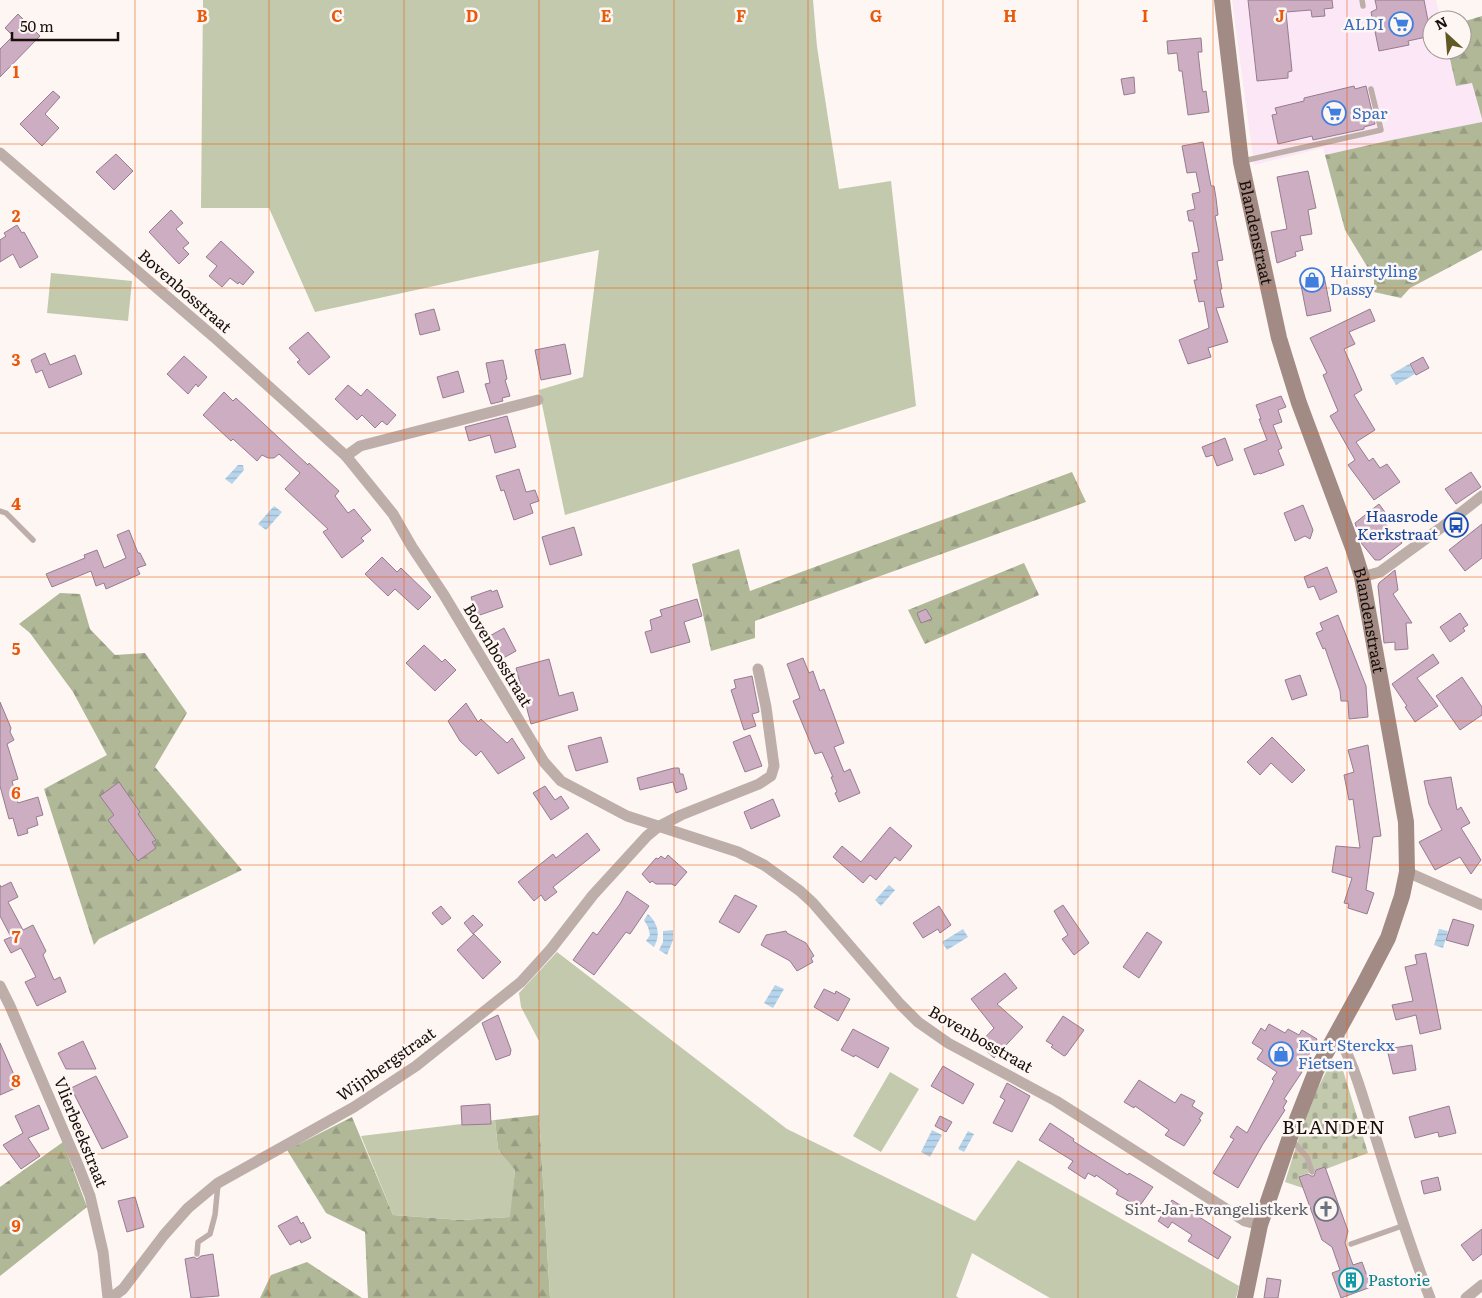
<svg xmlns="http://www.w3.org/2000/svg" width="1482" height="1298" font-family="Literata,serif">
  <defs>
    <pattern id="forest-firs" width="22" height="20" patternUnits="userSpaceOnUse" patternTransform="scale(1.25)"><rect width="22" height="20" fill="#b0b898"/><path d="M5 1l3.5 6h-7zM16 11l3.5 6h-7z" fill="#979d82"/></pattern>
    <pattern id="cemetery-stones" width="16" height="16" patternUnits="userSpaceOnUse" patternTransform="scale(1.25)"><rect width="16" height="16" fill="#c2c9ac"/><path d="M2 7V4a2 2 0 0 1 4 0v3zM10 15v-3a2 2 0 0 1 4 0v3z" fill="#a6ab93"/></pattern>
    <pattern id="water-rules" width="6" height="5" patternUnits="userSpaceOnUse" patternTransform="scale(1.25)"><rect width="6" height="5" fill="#b6d5ec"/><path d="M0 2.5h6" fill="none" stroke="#9cb6c9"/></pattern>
  </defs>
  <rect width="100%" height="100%" fill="#fdf6f3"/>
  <polygon fill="#fbe7f6" points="1232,0 1436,0 1441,20 1432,20 1432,50 1448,50 1456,86 1472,83 1482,122 1387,141 1325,155 1323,148 1254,165"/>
  <g fill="#c2c9ac">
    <polygon points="203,0 813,0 817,47 839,189 891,181 916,406 728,465 565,515 539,390 583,377 599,250 315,312 269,208 201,208"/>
    <polygon points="51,273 132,281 128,321 47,313"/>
    <polygon points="557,952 787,1129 975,1221 1018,1160 1239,1286 1236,1298 1050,1298 972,1253 956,1296 959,1298 550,1298 539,1115 539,1041 521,1007 519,993"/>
    <polygon points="890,1072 919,1089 881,1152 853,1136"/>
    <polygon points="495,1120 498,1149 515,1169 511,1217 461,1220 393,1215 361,1136"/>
  </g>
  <g fill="url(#forest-firs)">
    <polygon points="1482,16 1482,119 1472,83 1456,86 1448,50 1462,50 1462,22"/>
    <polygon points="1482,122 1482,250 1410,288 1401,298 1374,292 1374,278 1345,230 1325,155 1387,141"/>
    <polygon points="1072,472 1086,502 755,621 755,638 711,651 692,564 739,549 750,591"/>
    <polygon points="1024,563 1039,595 925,644 908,610"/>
    <polygon points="60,593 80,594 90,629 115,655 145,653 187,713 155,767 242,870 99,939 94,945 44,789 107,755 73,692 30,633 19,624"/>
    <polygon points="539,1115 550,1298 368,1298 365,1232 326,1213 287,1150 352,1117 393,1215 461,1220 510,1217 515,1170 498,1149 495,1120"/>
    <polygon points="63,1142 87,1207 0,1276 0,1187"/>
    <polygon points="307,1262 362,1298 260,1298 271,1275"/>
  </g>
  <polygon fill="url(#cemetery-stones)" points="1336,1062 1342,1067 1368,1153 1326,1169 1325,1167 1300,1176 1303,1188 1285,1182 1308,1108 1330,1064"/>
  <g fill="url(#water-rules)">
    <polygon points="1409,364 1415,374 1396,385 1390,375"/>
    <polygon points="238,465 243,465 244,470 232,484 225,479"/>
    <polygon points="274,506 282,512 266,530 258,524"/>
    <polygon points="889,885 895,890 881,906 875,900"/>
    <path d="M648,914C658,923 661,935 654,947L646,941L650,935L648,927L644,920Z"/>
    <polygon points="963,929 968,937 947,950 942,942"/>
    <polygon points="1439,929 1448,931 1443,948 1434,945"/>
    <polygon points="673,930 673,940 667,955 659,950 663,942 663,931"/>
    <polygon points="775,985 784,989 773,1008 764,1003"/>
    <polygon points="932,1130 942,1135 930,1157 921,1152"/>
    <polygon points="968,1131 974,1134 964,1152 958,1149"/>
  </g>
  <g fill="#ccadc2" stroke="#977c8f">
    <polygon points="1248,0 1332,0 1333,8 1324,9 1325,16 1312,17 1311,10 1286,12 1292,71 1288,72 1288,78 1257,81"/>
    <polygon points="1375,0 1424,0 1431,36 1408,41 1409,45 1379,51 1371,12 1377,9"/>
    <polygon points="18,14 40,36 0,77 0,49 13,36 5,28"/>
    <polygon points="1201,38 1202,52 1198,52 1202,88 1203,92 1206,91 1209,112 1188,115 1182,71 1179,71 1177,53 1168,54 1167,41"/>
    <polygon points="1134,77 1135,93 1124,95 1121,79"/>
    <polygon points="1354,86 1355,89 1366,86 1375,124 1364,127 1364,129 1313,140 1312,136 1278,144 1272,115 1277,114 1275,108 1304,101 1304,98"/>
    <polygon points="53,91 60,97 45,114 59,128 42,146 20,124"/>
    <polygon points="1203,142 1211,186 1214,186 1216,198 1218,215 1215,216 1223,260 1217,261 1222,289 1220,289 1224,307 1216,308 1228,342 1208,348 1211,357 1188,364 1179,340 1209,328 1204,301 1199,302 1194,280 1197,280 1192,253 1199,252 1193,221 1189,221 1187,211 1195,209 1192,194 1200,192 1196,172 1187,173 1182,146"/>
    <polygon points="116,154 133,171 114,190 96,172"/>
    <polygon points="1308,171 1316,208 1308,210 1312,234 1300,236 1303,250 1295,252 1296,256 1277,263 1271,232 1287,229 1277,177"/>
    <polygon points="171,210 183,223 176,229 189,243 183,248 189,254 179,264 149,232"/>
    <polygon points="17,225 22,233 24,232 38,257 20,268 13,254 0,262 0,240 6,236 4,233"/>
    <polygon points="221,241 254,272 243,285 239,282 238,284 230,278 222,287 209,276 217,266 206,257"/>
    <polygon points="1324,276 1331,311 1307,316 1300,280"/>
    <polygon points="434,309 440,330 420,335 415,314"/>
    <polygon points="1370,309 1375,321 1349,332 1355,344 1344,349 1362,390 1354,395 1375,430 1356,442 1369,461 1373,458 1380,468 1387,464 1400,482 1374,500 1348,465 1355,460 1330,416 1338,411 1323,375 1327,373 1310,338"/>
    <polygon points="308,332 330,357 309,375 297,362 300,360 289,348"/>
    <polygon points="565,344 571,374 541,380 535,350"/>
    <polygon points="45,353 50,365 75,355 82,374 49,388 42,370 36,373 31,360"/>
    <polygon points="184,356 207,377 198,387 196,384 188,394 167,374"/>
    <polygon points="1423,357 1429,368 1416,375 1410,364"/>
    <polygon points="503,360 507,379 505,380 510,396 502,398 503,401 491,404 485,384 490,383 486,363"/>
    <polygon points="458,371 464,392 443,398 437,377"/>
    <polygon points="348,385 361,396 367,389 396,415 387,425 382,421 375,428 362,415 357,420 335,399"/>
    <polygon points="224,392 233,401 236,398 308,465 309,463 339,491 335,496 348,513 354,509 371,530 361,538 364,541 342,558 323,532 328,529 285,489 300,473 279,454 274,458 268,458 262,455 257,461 233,439 231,441 203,415"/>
    <polygon points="1281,396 1286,407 1278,410 1282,422 1273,425 1282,448 1278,450 1284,465 1260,474 1259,473 1254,475 1244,449 1267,440 1259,419 1261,419 1256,405"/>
    <polygon points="507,416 516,447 495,453 490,435 469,441 465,427"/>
    <polygon points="1225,438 1233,460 1217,466 1213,455 1206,457 1202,447"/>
    <polygon points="519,469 526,492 535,490 539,501 530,504 533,513 514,520 504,490 501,491 496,476"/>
    <polygon points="1471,472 1481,487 1456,504 1445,489"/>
    <polygon points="1379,504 1387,515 1381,519 1402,543 1380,560 1375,560 1362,544 1355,523"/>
    <polygon points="1303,505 1313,530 1310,539 1305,536 1295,541 1284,513"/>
    <polygon points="1482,524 1482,558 1465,571 1449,550"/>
    <polygon points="574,527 582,555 550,565 542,537"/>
    <polygon points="129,530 138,553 140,553 146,565 137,568 140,574 106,589 104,583 96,586 91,571 52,587 46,574 85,558 84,555 97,550 104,568 126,558 117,535"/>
    <polygon points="382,557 397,572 401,568 431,597 418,610 395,589 388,596 365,574"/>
    <polygon points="1327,567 1337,592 1320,600 1314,586 1308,588 1304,577"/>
    <polygon points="1395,570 1398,590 1393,594 1412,623 1406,623 1408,649 1395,650 1395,642 1384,643 1378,586 1379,583"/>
    <polygon points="491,590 492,592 497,590 503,607 477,616 471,597"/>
    <polygon points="697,599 702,616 684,622 690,642 651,653 645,632 652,630 650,620 662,616 660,610"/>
    <polygon points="926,609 932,619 921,623 917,613"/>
    <polygon points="1460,613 1468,625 1463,628 1465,631 1450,642 1440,627"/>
    <polygon points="1338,615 1366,686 1368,717 1349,719 1348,701 1341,701 1340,691 1325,648 1323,649 1316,633 1323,630 1320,623"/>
    <polygon points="504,628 516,651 498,661 486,638"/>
    <polygon points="424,645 442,662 445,659 456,670 435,691 406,663"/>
    <polygon points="1433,654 1439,663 1417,678 1438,706 1415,722 1405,707 1407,706 1392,684"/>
    <polygon points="803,658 809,673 813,671 820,691 824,689 844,743 834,747 844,772 850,769 860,793 839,802 835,793 837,792 831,777 833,777 822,752 815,754 793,701 800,698 787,664"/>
    <polygon points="549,659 559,696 573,692 578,710 531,724 516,668"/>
    <polygon points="1300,675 1307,695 1292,700 1285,680"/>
    <polygon points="752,676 759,712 752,714 756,726 744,730 731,690 736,688 734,680"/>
    <polygon points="1462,677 1482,707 1482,715 1460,730 1436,696"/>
    <polygon points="0,702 11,728 10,732 14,740 7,744 18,779 12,781 18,803 38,797 43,815 36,817 38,825 27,829 28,833 18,836 13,818 9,819 0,786"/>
    <polygon points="466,703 478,722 481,719 507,743 512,738 525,758 498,774 481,751 476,756 460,741 448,721"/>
    <polygon points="750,735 762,766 745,772 733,742"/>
    <polygon points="601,737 608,762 576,771 568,746"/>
    <polygon points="1272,737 1305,770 1292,783 1271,763 1260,775 1247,762"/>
    <polygon points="1368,745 1381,836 1373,837 1366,890 1374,893 1367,914 1348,908 1349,904 1344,903 1352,878 1332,872 1336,846 1360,848 1353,799 1349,800 1344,775 1354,772 1348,750"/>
    <polygon points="674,768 679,768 680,774 683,774 687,789 676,793 673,782 640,790 637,778"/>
    <polygon points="1451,777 1457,810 1461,807 1470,823 1461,828 1481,860 1471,874 1460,857 1435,870 1419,842 1442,830 1429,804 1424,781"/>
    <polygon points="119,782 140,812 138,814 156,840 152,842 156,848 138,861 108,820 114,815 100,796"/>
    <polygon points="545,786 555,800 561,796 569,808 551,820 533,793"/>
    <polygon points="773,799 780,816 751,829 744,812"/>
    <polygon points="890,827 912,846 900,861 895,857 876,880 870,875 863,883 833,857 842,846 861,862"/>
    <polygon points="587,833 600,850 553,887 557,892 545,901 541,895 534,901 518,882 553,854 556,858"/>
    <polygon points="668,855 687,872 675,886 672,884 656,884 652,881 650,883 642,874 656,858 658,859 661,856 665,859"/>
    <polygon points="11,882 18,897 8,902 23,930 33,925 46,951 43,955 54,980 60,977 66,992 37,1006 25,982 36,977 21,948 11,953 4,940 11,937 0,916 0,885 1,887"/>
    <polygon points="627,891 649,906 630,934 626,932 594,975 573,960 593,932 597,935 620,904"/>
    <polygon points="735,895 757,906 739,933 719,922"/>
    <polygon points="1063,905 1089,943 1074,955 1062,939 1068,935 1054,911"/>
    <polygon points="441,906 451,918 442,925 432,913"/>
    <polygon points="939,906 951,925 940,933 938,929 923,938 913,923"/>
    <polygon points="473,915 483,925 473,934 464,923"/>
    <polygon points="1453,919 1474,925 1468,946 1446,940"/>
    <polygon points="786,931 787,933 806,943 814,956 811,958 813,962 797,971 790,961 761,945 766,935"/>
    <polygon points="1147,932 1162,942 1139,978 1123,967"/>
    <polygon points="474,934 501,962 483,979 457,950"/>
    <polygon points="1426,953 1441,1029 1420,1034 1416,1015 1396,1020 1392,1005 1413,1001 1405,967 1417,964 1415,955"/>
    <polygon points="1005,973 1017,988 997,1004 1023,1027 994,1058 979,1044 994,1028 971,999"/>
    <polygon points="824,989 835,994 836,991 850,999 838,1021 814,1007"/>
    <polygon points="498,1015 511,1050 510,1055 496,1060 482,1023"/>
    <polygon points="1063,1016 1084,1030 1066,1055 1064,1056 1051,1047 1053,1045 1046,1041"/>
    <polygon points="1269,1024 1285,1033 1288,1029 1299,1035 1302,1030 1317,1039 1301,1070 1302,1072 1284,1099 1287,1101 1283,1108 1285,1110 1263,1144 1238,1188 1213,1173 1234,1139 1230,1137 1237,1126 1247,1133 1274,1081 1272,1079 1277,1072 1257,1059 1263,1050 1252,1043 1261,1028 1265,1031"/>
    <polygon points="853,1029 889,1048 878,1068 855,1055 854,1057 841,1050"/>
    <polygon points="83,1041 96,1069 66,1069 58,1053"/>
    <polygon points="0,1043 15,1077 12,1078 16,1088 0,1095"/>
    <polygon points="1412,1045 1416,1070 1393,1074 1387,1049"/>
    <polygon points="943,1066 974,1084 963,1104 931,1086"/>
    <polygon points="96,1076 128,1137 102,1149 71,1088"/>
    <polygon points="1139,1080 1175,1103 1181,1094 1195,1101 1192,1106 1203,1113 1199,1119 1201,1120 1184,1146 1165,1135 1169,1130 1135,1106 1134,1108 1124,1102"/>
    <polygon points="1007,1083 1030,1096 1012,1132 993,1123 1005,1100 1000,1097"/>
    <polygon points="490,1104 491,1124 462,1125 461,1106"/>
    <polygon points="39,1105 49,1129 28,1138 40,1156 21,1169 3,1145 23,1133 15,1116"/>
    <polygon points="1449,1106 1456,1133 1439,1137 1438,1132 1415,1138 1409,1117"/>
    <polygon points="940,1116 952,1122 946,1132 935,1126"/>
    <polygon points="1050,1123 1074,1139 1073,1141 1105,1161 1128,1175 1129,1173 1153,1187 1139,1207 1116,1194 1118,1190 1096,1175 1095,1177 1088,1173 1085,1179 1068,1168 1073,1161 1039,1140"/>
    <polygon points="1325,1167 1348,1231 1345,1243 1353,1265 1362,1262 1371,1287 1341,1298 1332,1273 1340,1270 1332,1247 1322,1240 1299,1177 1308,1174 1311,1176 1314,1176 1316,1170"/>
    <polygon points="1438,1177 1441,1190 1424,1194 1421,1181"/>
    <polygon points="135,1197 144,1227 127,1232 118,1201"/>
    <polygon points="1172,1200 1231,1237 1218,1259 1188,1241 1192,1235 1172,1222 1168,1228 1158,1221"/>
    <polygon points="297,1216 301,1224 303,1222 311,1238 301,1243 300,1240 290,1245 278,1226"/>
    <polygon points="1482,1229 1482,1254 1473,1261 1461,1245"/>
    <polygon points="213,1254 219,1296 191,1298 185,1259 194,1257 197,1259 201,1256"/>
    <polygon points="1267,1278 1281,1280 1278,1298 1264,1298"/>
  </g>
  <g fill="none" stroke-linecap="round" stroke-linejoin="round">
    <g stroke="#beaeaa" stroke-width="5.5">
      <polyline points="1362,0 1363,6"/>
      <polyline points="1243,161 1381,130 1371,89"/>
      <polyline points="0,511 6,513 33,540"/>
      <polyline points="1291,1139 1307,1157 1312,1172"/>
      <polyline points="1351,1244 1402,1226"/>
      <polyline points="197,1254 198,1242 210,1234 215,1215 218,1184"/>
    </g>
    <g stroke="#beaeaa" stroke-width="11">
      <polyline points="0,153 214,337 346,456 393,514 412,547 444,595 544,762 561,781 627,816 738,852 764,865 800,891 813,903 900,1004 918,1022 948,1043 1056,1101 1245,1221 1260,1225"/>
      <polyline points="346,456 360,446 538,400"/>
      <polyline points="1362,577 1380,572 1453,519 1482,496"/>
      <polyline points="1407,872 1482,905"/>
      <polyline points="0,986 10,1006 78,1165 90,1196 103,1252 108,1298"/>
      <path d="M1336,1033C1354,1062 1362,1096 1373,1129C1391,1186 1408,1242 1430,1298"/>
      <polyline points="111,1298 123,1289 164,1235 188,1208 218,1183 354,1107 416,1066 521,982 551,949 593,895 647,836 658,827 681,815 759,784 771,776 774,766 766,707 758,669"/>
      <polyline points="1466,1298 1482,1285"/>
    </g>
    <path stroke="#a28a85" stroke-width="16" id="s1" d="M1222,0L1241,162L1279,338L1299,403L1353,548L1362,577L1406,822L1407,872L1402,896L1388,938L1364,984L1316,1071L1290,1137L1260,1225L1245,1298"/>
  </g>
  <path fill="none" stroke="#e8590c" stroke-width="1" stroke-opacity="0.55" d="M135,0V1298M269,0V1298M404,0V1298M539,0V1298M674,0V1298M808,0V1298M943,0V1298M1078,0V1298M1213,0V1298M1347,0V1298M0,144H1482M0,288H1482M0,433H1482M0,577H1482M0,721H1482M0,865H1482M0,1010H1482M0,1154H1482"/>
  <defs>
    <g id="supermarket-ring" transform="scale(1.25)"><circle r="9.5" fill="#fdf6f3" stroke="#3f7fe0" stroke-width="1.5"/><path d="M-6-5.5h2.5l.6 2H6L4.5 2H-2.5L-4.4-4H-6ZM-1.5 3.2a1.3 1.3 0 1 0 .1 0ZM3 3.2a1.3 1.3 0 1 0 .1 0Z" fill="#3f7fe0"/></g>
    <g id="shop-ring" transform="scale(1.25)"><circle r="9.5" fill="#fdf6f3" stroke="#3f7fe0" stroke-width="1.5"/><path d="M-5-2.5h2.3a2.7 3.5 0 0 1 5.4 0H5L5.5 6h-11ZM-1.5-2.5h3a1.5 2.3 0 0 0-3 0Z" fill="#3f7fe0"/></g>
    <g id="bus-ring" transform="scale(1.25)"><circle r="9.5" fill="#fdf6f3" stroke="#1a4fb4" stroke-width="1.5"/><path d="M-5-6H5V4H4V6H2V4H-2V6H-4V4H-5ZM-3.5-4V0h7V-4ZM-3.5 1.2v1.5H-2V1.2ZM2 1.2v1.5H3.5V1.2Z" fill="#1a4fb4"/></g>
    <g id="church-ring" transform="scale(1.25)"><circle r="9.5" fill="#fdf6f3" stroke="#6b7280" stroke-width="1.5"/><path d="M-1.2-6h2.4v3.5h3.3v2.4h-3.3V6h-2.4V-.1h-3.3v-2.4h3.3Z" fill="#6b7280"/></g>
    <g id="building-ring" transform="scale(1.25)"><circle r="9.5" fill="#fdf6f3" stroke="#0f9aa8" stroke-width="1.5"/><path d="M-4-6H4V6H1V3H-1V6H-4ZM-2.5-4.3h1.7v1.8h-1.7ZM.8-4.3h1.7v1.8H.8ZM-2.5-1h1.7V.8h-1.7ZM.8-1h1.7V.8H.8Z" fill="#0f9aa8"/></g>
  </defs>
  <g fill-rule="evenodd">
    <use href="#supermarket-ring" x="1401" y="24"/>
    <use href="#supermarket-ring" x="1334" y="113"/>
    <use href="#shop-ring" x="1312" y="280"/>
    <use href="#bus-ring" x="1456" y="525"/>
    <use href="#shop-ring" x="1281" y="1054"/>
    <use href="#church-ring" x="1326" y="1209"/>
    <use href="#building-ring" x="1351" y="1280"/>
  </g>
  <g text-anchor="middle" stroke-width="5" stroke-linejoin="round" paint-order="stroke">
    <g font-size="16" fill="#366cbe" stroke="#fdf6f3" text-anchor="start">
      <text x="1384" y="30" text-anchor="end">ALDI</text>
      <text x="1352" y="119">Spar</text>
      <text x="1330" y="277">Hairstyling<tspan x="1330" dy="18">Dassy</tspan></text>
      <text x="1298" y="1051">Kurt Sterckx<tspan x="1298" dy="18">Fietsen</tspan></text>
    </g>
    <g font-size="16" fill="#1a0e0a" stroke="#fdf6f3">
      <text dy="6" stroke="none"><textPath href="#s1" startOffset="235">Blandenstraat</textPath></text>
      <text transform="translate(185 291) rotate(41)" y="6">Bovenbosstraat</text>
      <text dy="6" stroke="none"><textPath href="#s1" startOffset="640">Blandenstraat</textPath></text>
      <text transform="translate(498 655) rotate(59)" y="6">Bovenbosstraat</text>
      <text transform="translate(981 1039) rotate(30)" y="6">Bovenbosstraat</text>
      <text transform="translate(386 1064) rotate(-35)" y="6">Wijnbergstraat</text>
      <text transform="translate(81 1132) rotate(68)" y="6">Vlierbeekstraat</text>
    </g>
    <g font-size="16" fill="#164399" stroke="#fdf6f3" text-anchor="end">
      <text x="1438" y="522">Haasrode<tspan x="1438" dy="18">Kerkstraat</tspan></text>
    </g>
    <g font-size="16" fill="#5b616d" stroke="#fdf6f3" text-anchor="end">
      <text x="1308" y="1215">Sint-Jan-Evangelistkerk</text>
    </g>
    <g font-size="16" fill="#0d838f" stroke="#fdf6f3" text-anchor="start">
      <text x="1368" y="1286">Pastorie</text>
    </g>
    <g font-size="19" letter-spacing="1" fill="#1a0e0a" stroke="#fdf6f3">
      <text x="1334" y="1134">BLANDEN</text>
    </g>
  </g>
  <g font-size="16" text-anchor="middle" font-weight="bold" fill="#e8590c" stroke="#fdf6f3" stroke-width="5" stroke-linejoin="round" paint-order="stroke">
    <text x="202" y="22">B</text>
    <text x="337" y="22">C</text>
    <text x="472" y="22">D</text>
    <text x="606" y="22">E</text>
    <text x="741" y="22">F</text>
    <text x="876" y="22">G</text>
    <text x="1010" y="22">H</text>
    <text x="1145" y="22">I</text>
    <text x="1280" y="22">J</text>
    <text x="16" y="78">1</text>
    <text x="16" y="222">2</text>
    <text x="16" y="366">3</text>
    <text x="16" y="510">4</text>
    <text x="16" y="655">5</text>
    <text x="16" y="799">6</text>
    <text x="16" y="943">7</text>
    <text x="16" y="1087">8</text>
    <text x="16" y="1232">9</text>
  </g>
  <g transform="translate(1447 35) rotate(334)"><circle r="24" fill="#fdf6f3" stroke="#a29996"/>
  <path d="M0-4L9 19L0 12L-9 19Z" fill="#605825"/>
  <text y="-8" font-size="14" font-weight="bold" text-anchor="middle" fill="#1a0e0a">N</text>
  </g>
  <path d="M12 32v8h106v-8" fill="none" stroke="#1a0e0a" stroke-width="2.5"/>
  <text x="20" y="32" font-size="15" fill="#1a0e0a" stroke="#fdf6f3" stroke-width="4" paint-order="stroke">50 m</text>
</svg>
